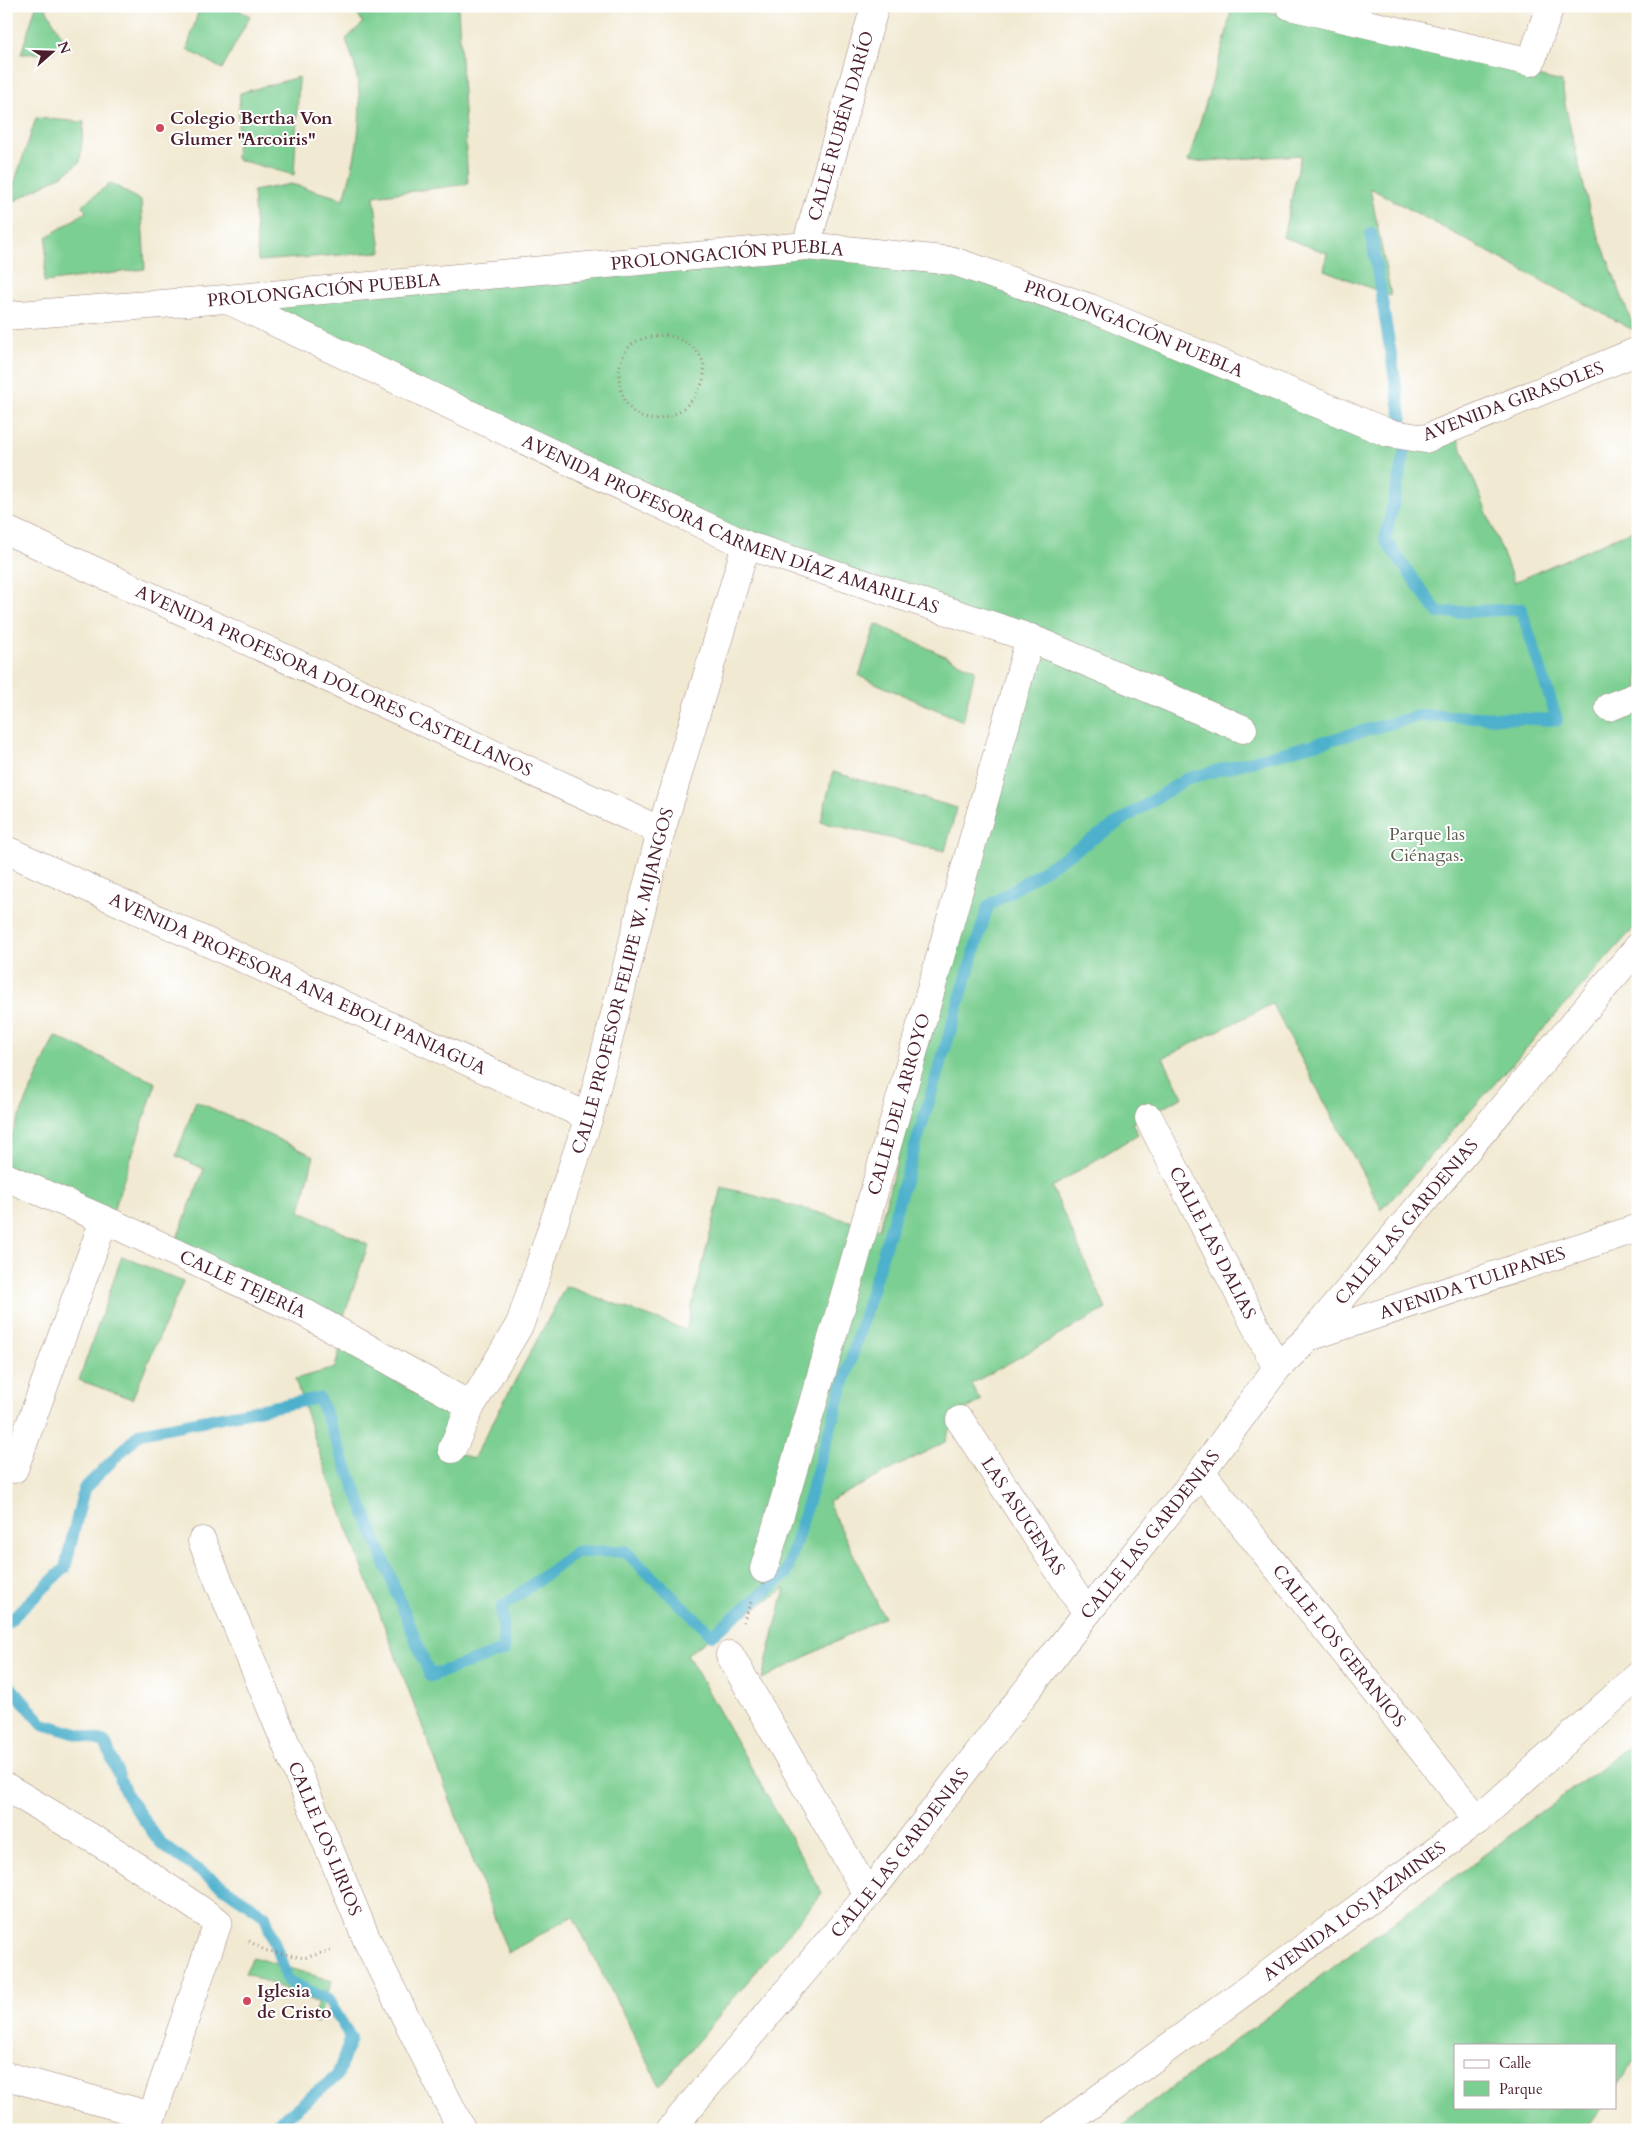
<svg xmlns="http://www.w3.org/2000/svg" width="1644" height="2136" font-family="Cardo,serif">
  <rect width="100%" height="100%" fill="#fff"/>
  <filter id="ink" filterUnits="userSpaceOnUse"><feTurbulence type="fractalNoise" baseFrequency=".02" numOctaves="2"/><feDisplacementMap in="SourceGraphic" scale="10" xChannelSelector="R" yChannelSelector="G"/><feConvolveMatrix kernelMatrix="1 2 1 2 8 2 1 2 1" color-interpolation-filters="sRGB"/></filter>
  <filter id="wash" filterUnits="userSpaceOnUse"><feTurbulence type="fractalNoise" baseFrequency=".0096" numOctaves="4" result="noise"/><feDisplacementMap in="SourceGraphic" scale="20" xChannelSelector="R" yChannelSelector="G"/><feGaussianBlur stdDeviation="1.12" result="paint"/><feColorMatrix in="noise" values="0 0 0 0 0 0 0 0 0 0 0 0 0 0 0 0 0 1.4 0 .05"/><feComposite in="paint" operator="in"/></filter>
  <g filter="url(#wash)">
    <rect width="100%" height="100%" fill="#f1e9d1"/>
    <g fill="#7ccf92" stroke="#63775e">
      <polygon points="36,6 48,6 46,9 64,40 52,53 21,54"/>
      <polygon points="200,6 230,6 250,16 222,69 187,49"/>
      <path d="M353,6H458L468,184L374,196L381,252L258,261L253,191L291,184L344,199C356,158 365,115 356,72C354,61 349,49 346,39L363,23Z"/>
      <polygon points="1232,6 1245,6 1562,82 1565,104 1590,213 1635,331 1370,188 1391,296 1324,270 1327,253 1283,237 1301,155 1188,162 1225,39"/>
      <polygon points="299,77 294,175 236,159 240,93"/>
      <polygon points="36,118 84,122 80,162 64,174 7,205"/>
      <polygon points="111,183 141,201 145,269 44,282 47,237 86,212 82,205"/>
      <polygon points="806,246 953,262 1388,434 1454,429 1514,582 1638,528 1638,923 1382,1210 1272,1004 1163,1058 1183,1097 1132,1123 1138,1134 1052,1187 1106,1309 971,1384 981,1401 956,1415 945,1442 828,1502 884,1617 762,1679 785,1588 687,1654 822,1893 660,2086 573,1916 508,1953 321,1458 295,1379 335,1368 341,1345 451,1417 440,1444 473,1459 566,1286 686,1330 722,1187 879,1229 1031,646 748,536 260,305"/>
      <polygon points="876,624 975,670 963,721 859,676"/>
      <polygon points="833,772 957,808 945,851 821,822"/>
      <polygon points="55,1036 156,1083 112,1215 6,1166 6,1147"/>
      <polygon points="196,1101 314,1156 300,1211 368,1245 342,1322 176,1241 204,1169 176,1156"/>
      <polygon points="122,1256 183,1282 132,1399 79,1380"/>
      <polygon points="1638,1740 1638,2057 1615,2088 1615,2045 1455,2045 1455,2107 1602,2107 1585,2130 1115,2130"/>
      <polygon points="253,1957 332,1981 317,2023 311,2021 318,2003 245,1973"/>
    </g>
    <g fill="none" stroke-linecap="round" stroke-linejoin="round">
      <g stroke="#4db0cc" stroke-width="12">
        <polyline points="6,1624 65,1568 84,1489 140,1433 319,1398 430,1676 504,1650 502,1607 576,1552 625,1551 712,1635 786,1574 988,906 1186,779 1422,715 1557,720 1521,609 1438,613 1385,540 1406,446 1371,233"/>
        <polyline points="6,1682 43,1724 105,1742 127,1796 161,1844 265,1916 288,1981 328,2000 351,2038 337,2076 272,2128 256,2130"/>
      </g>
    </g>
  </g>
  <g filter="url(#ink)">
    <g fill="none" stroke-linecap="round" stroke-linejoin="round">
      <g stroke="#9e847e" stroke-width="29">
        <g id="street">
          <polyline points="1290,6 1531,62 1550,6"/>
          <path id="s1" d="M806,246L875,6"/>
          <path id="s2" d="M228,300L746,545L1030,638L1243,729"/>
          <path id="s3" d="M6,316L226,299L806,246L953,261L1090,308L1388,433L1425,439L1638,351"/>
          <path id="s4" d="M6,530L661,831"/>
          <polyline points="1609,707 1638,696"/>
          <path id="s5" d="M6,850L589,1117"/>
          <path id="s6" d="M1149,1118L1277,1368"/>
          <path id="s7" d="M6,1177L114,1224L303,1312L471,1406"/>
          <path id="s8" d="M1309,1337L1638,1228"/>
          <path id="s9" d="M960,1420L1087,1613"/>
          <path id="s10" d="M452,1449L471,1406L520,1324L589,1117L661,831L746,545"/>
          <polyline points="6,1467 14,1469 104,1220"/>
          <path id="s11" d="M1201,1472L1478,1820"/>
          <path id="s12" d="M202,1541L367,1940L462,2130"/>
          <path id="s13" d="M764,1569L850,1277L1030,638"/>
          <polyline points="730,1655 868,1895"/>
          <polyline points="6,1787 117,1853 218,1922 152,2116 6,2076"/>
          <path id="s14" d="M670,2130L868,1895L1087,1613L1201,1472L1277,1368L1309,1337L1638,947"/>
          <path id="s15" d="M1056,2130L1478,1820L1638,1676"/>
        </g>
      </g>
      <g stroke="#9e847e" stroke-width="3" stroke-dasharray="1 4" stroke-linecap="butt">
        <path d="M666,335C758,359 660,457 627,404C617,387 615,361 630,346C639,337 654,336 666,335Z"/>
        <polyline points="743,1622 751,1602"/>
        <polyline points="249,1941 264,1950 304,1958 333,1950"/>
      </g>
      <use href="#street" stroke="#fff" stroke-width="28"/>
    </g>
  </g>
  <g fill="#d1495b" stroke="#fff" stroke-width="2">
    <circle cx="160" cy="128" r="5"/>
    <circle cx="247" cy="2001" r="5"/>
  </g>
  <g text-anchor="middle" stroke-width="4" stroke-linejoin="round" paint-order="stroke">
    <g font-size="18" font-weight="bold" fill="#4a1f2b" stroke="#fff" text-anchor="start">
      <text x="170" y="124">Colegio Bertha Von<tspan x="170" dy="21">Glumer "Arcoiris"</tspan></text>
      <text x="257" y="1997">Iglesia<tspan x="257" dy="21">de Cristo</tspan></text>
    </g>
    <g font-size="18" fill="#4a1f2b" stroke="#fff">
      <text dy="6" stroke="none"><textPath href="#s1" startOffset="125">CALLE RUBÉN DARÍO</textPath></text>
      <text dy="6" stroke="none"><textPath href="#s3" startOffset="724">PROLONGACIÓN PUEBLA</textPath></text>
      <text dy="6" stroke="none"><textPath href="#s3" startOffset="319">PROLONGACIÓN PUEBLA</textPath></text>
      <text dy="6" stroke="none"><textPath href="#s3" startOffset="1144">PROLONGACIÓN PUEBLA</textPath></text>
      <text transform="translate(1513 401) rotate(-21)" y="6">AVENIDA GIRASOLES</text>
      <text dy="6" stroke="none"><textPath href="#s2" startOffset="551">AVENIDA PROFESORA CARMEN DÍAZ AMARILLAS</textPath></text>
      <text dy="6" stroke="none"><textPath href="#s4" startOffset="361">AVENIDA PROFESORA DOLORES CASTELLANOS</textPath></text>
      <text dy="6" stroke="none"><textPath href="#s10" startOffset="501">CALLE PROFESOR FELIPE W. MIJANGOS</textPath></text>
      <text dy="6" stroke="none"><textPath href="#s5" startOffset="321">AVENIDA PROFESORA ANA EBOLI PANIAGUA</textPath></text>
      <text dy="6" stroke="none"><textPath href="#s13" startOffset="484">CALLE DEL ARROYO</textPath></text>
      <text dy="6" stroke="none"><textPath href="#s14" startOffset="1170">CALLE LAS GARDENIAS</textPath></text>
      <text dy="6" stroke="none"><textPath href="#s6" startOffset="140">CALLE LAS DALIAS</textPath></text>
      <text dy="6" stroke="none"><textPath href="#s8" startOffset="172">AVENIDA TULIPANES</textPath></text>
      <text dy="6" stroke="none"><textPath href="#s7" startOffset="260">CALLE TEJERÍA</textPath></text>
      <text dy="6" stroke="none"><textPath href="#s9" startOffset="115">LAS ASUGENAS</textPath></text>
      <text dy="6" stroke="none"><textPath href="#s14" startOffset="765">CALLE LAS GARDENIAS</textPath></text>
      <text dy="6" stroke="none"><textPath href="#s11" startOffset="222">CALLE LOS GERANIOS</textPath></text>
      <text dy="6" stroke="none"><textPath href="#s12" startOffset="322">CALLE LOS LIRIOS</textPath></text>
      <text dy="6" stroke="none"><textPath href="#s14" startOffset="360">CALLE LAS GARDENIAS</textPath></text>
      <text dy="6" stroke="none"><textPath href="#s15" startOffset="370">AVENIDA LOS JAZMINES</textPath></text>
    </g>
    <g font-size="18" fill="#5c5d4f" stroke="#fff">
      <text x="1427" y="840">Parque las<tspan x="1427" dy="21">Ciénagas.</tspan></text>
    </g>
  </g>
  <rect width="1644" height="2136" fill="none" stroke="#fff" stroke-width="25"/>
  <rect x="1454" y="2044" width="162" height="65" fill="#ffffff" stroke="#b7a5aa"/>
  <rect x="1464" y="2060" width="25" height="8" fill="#ffffff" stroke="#b7a5aa"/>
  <text x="1499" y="2068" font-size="15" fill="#4a1f2b">Calle</text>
  <rect x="1464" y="2081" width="25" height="15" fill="#7ccf92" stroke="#b7a5aa"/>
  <text x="1499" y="2094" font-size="15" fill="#4a1f2b">Parque</text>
  <g transform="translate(52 52) rotate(70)" stroke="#ffffff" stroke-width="4" paint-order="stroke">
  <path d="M0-4L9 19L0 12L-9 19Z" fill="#4a1f2b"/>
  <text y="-8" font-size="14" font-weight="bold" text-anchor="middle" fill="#4a1f2b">N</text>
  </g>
</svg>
